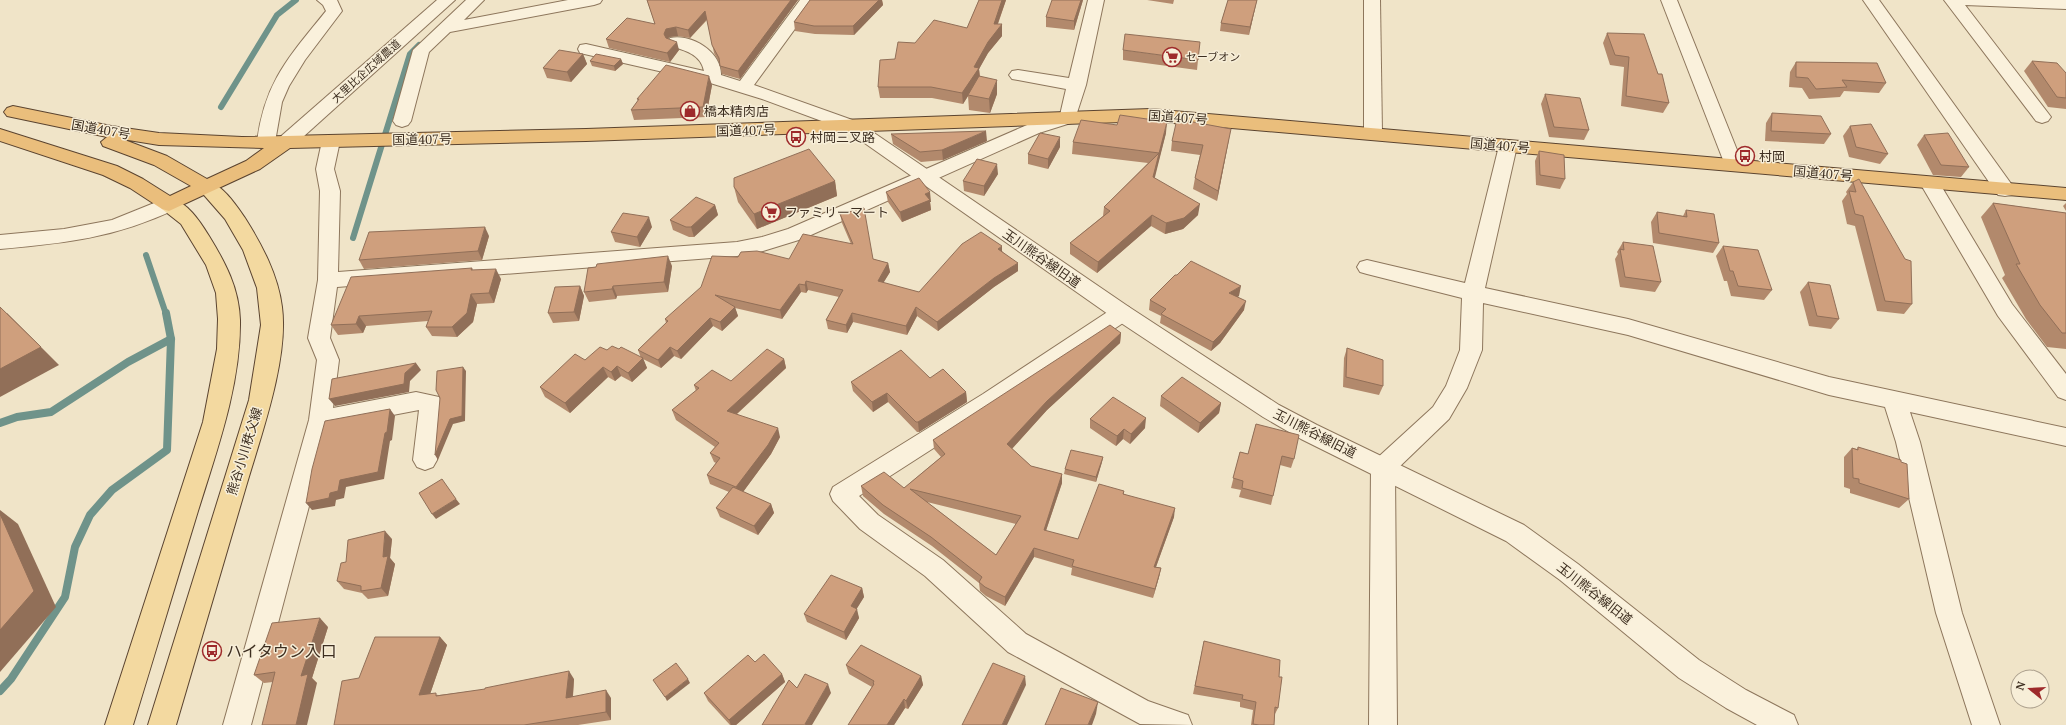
<svg xmlns="http://www.w3.org/2000/svg" width="2066" height="725" font-family="'PT Serif','Noto Sans JP',serif">
  <rect width="100%" height="100%" fill="#f0e4c8"/>
  <g fill="none" stroke-linecap="round" stroke-linejoin="round">
    <g stroke="#6f938a" stroke-width="6">
      <polyline points="221,107 277,15 296,0"/>
      <polyline points="353,238 410,54 419,45"/>
      <polyline points="146,255 166,314"/>
    </g>
    <g stroke="#6f938a" stroke-width="8">
      <polyline points="0,423 17,417 51,412 128,362 171,339"/>
      <polyline points="0,691 11,679 65,597 75,547 90,515 112,490 167,450 171,339 166,313"/>
    </g>
    <g stroke="#8d765c" stroke-width="2">
      <g id="minor">
        <path d="M317,0H337L342,11L305,60L289,86L282,102L275,142L273,146L266,148L259,146L257,142C265,81 289,57 326,11L323,5Z"/>
        <polygon points="466,0 484,0 464,20 568,0 602,0 600,3 594,5 450,32 429,52 411,121 408,125 402,127 396,125 393,121 413,50"/>
        <path d="M800,0H816L754,85L858,122L861,126L858,130L852,132L846,130L762,99L707,82L580,53L578,49L580,45L586,44L704,71C701,54 684,50 670,46L668,42L670,38C691,33 722,52 721,75L740,81Z"/>
        <polygon points="1088,0 1104,0 1086,85 1074,122 1039,133 802,239 763,251 737,256 337,287 330,338 339,360 333,408 416,392 439,397 442,403 437,460 433,467 425,470 417,467 413,460 419,410 330,427 251,725 223,725 309,420 317,360 308,338 318,280 320,191 316,169 322,141 324,137 331,135 338,137 340,141 334,169 340,191 338,272 737,242 762,237 788,229 1027,125 1060,115 1066,89 1018,80 1012,79 1009,75 1012,71 1018,70 1069,78"/>
        <polygon points="1364,0 1380,0 1382,133 1379,137 1373,139 1367,137 1364,133"/>
        <polygon points="1661,0 1677,0 1743,165 1741,169 1734,171 1727,169 1725,165"/>
        <polygon points="1863,0 1879,0 2012,185 2015,190 2012,195 2005,196 1998,195"/>
        <polygon points="1944,0 2066,0 2066,9 1965,5 2048,113 2051,117 2048,121 2042,123 2036,121"/>
        <polygon points="1508,140 1515,142 1517,146 1485,288 1628,319 1829,377 2066,428 2066,446 1910,412 1920,442 1962,613 2000,725 1972,725 1936,613 1896,442 1885,407 1829,395 1628,335 1483,303 1482,350 1467,388 1449,419 1395,471 1397,725 1369,725 1371,467 1375,460 1433,407 1446,386 1460,350 1462,298 1367,274 1360,272 1357,267 1360,262 1367,260 1465,283 1499,146 1501,142"/>
        <polygon points="1930,177 1937,179 2012,304 2066,374 2066,400 2058,397 1998,316 1920,183 1923,179"/>
        <polygon points="1122,305 1129,307 1133,313 1129,319 999,406 859,496 878,515 943,560 1026,634 1148,701 1188,715 1192,725 1140,724 1008,652 925,576 860,529 833,501 830,494 833,487 983,394 1115,307"/>
      </g>
    </g>
    <g stroke="#8d765c" stroke-width="2">
      <g id="tertiary">
        <polygon points="437,0 455,0 293,146 286,148 279,146 277,142 279,138"/>
        <polygon points="852,120 858,122 1129,307 1279,405 1317,425 1524,525 1578,564 1699,660 1746,690 1794,715 1798,725 1757,725 1726,708 1679,678 1560,580 1506,541 1301,439 1263,417 1115,319 846,130 843,126 846,122"/>
        <path d="M169,197L176,199L179,204L176,209C114,238 67,243 0,249V235L64,229L112,220Z"/>
      </g>
    </g>
    <g stroke="#5b4430" stroke-width="2">
      <g id="primary">
        <path d="M207,181C223,185 236,205 245,218C262,245 278,275 282,307C289,360 260,438 245,490C222,568 199,647 176,725H148L249,400L261,325L257,288L243,250L225,219L197,187L200,182Z"/>
        <path d="M169,197C188,203 199,220 209,236C225,262 239,288 240,320C241,384 217,450 198,511C176,582 155,654 133,725H105L203,422L217,349L218,319L216,293L206,265L181,224L162,209L159,204L162,199Z"/>
      </g>
    </g>
    <g stroke="#5b4430" stroke-width="2">
      <path id="trunk" d="M13,106L111,126L159,133L242,137L586,129L1150,109L2066,188V200L1150,121L586,141L290,148L260,169L169,211L162,209L130,188L103,175L0,141V129L117,166L143,179L170,196L191,186L154,165L103,146L101,142L107,137L7,116L4,112L7,108ZM122,139L159,145L264,148L246,161L207,179L167,156Z"/>
    </g>
    <use href="#minor" fill="#faf1dc" fill-rule="evenodd"/>
    <use href="#tertiary" fill="#faf1dc" fill-rule="evenodd"/>
    <use href="#primary" fill="#f3d9a0" fill-rule="evenodd"/>
    <use href="#trunk" fill="#eabe7c" fill-rule="evenodd"/>
  </g>
  <g fill="#b2896c" fill-rule="evenodd">
    <polygon points="647,0 798,0 740,79 722,74 720,64 714,53 707,20 690,38 678,36 669,37 668,39 679,50 670,62 609,48 606,39 655,24"/>
    <polygon points="810,0 882,0 883,5 854,35 815,34 795,31 794,22"/>
    <polygon points="979,0 1006,0 998,24 1002,36 988,53 979,69 980,76 997,94 990,113 969,110 968,96 963,104 932,98 880,98 878,87 895,59 915,43 967,28"/>
    <polygon points="1083,0 1074,30 1046,27 1046,17"/>
    <polygon points="1147,0 1174,0 1173,4"/>
    <polygon points="1228,0 1257,0 1249,35 1220,31 1221,23"/>
    <polygon points="1607,33 1658,74 1669,103 1663,113 1621,106 1624,67 1610,65 1603,43"/>
    <polygon points="1123,50 1198,60 1197,70 1123,60"/>
    <polygon points="583,54 587,64 571,82 547,78 543,68"/>
    <polygon points="621,59 623,64 615,71 592,66 590,61"/>
    <polygon points="2032,61 2066,73 2066,109 2048,107 2024,71"/>
    <polygon points="1796,62 1886,83 1879,93 1844,91 1840,97 1809,99 1802,88 1789,87 1790,72"/>
    <polygon points="712,85 706,117 634,120 631,110 638,101 637,99"/>
    <polygon points="1545,94 1589,130 1584,140 1549,137 1541,104"/>
    <polygon points="1772,113 1831,134 1824,144 1765,141 1766,123"/>
    <polygon points="1117,125 1166,133 1154,178 1198,215 1183,229 1165,234 1151,226 1097,273 1070,254 1070,243 1103,216 1104,207 1148,163 1072,154 1073,142"/>
    <polygon points="1850,126 1888,154 1880,164 1849,157 1843,136"/>
    <polygon points="891,134 987,141 943,160 921,162 893,144"/>
    <polygon points="1924,135 1969,167 1961,177 1933,175 1917,145"/>
    <polygon points="1229,139 1217,201 1193,189 1195,178 1200,155 1171,151 1172,141"/>
    <polygon points="1060,147 1048,169 1028,164 1028,154"/>
    <polygon points="1539,151 1565,179 1560,189 1536,185 1535,161"/>
    <polygon points="998,174 984,196 964,191 963,181"/>
    <polygon points="835,181 837,196 757,229 738,202 734,187"/>
    <polygon points="1853,182 1912,304 1904,314 1877,311 1855,226 1847,224 1842,201 1847,194 1846,192"/>
    <polygon points="886,192 931,202 930,202 931,210 902,222 888,202"/>
    <polygon points="1993,203 2066,213 2066,349 2047,347 2026,319 2002,278 2005,275 1981,217"/>
    <polygon points="2066,203 2066,211 2063,206"/>
    <polygon points="715,205 718,215 694,237 689,237 673,230 670,220"/>
    <polygon points="1686,210 1719,243 1713,253 1653,243 1651,222 1657,212 1683,216"/>
    <polygon points="840,214 873,259 888,263 890,272 883,283 919,292 1002,251 1018,271 994,287 938,331 917,316 907,335 853,322 847,333 828,329 826,320 839,297 808,290 806,293 801,292 782,319 735,308 738,316 722,331 713,326 681,359 674,356 661,368 643,359 647,368 632,382 621,376 615,381 608,377 570,413 545,397 540,387 585,360 607,350 619,349 641,358 638,350 666,323 665,319 789,259 851,244 842,223"/>
    <polygon points="652,227 640,247 615,242 611,232"/>
    <polygon points="489,236 482,260 364,269 359,260"/>
    <polygon points="1623,242 1661,282 1655,292 1620,287 1615,259 1618,254 1617,252"/>
    <polygon points="1723,246 1772,290 1764,300 1731,296 1727,281 1724,281 1716,256"/>
    <polygon points="672,266 668,292 617,296 616,299 589,302 584,292"/>
    <polygon points="472,268 473,270 501,279 494,303 477,304 473,322 457,337 432,336 426,327 428,321 366,326 363,333 338,335 331,325"/>
    <polygon points="1177,275 1239,296 1237,297 1244,310 1220,343 1211,351 1160,323 1161,316 1149,310 1150,300"/>
    <polygon points="1808,282 1839,319 1831,329 1809,326 1800,292"/>
    <polygon points="580,286 584,296 579,321 553,323 548,313"/>
    <path d="M1121,333L1120,343L1047,410L1012,449L1031,466L1062,474V483L1046,531L1078,539L1124,491V494L1174,517L1156,567L1161,568L1159,577L1153,598L1071,575L1072,568L1034,557L1005,606L986,596L980,591L979,583L932,546L884,514L863,496L861,486L904,488L941,457L934,449L933,440ZM927,502L1016,524L996,555Z"/>
    <polygon points="1347,348 1383,386 1379,395 1343,387 1344,358"/>
    <polygon points="784,359 786,368 737,414 780,437 771,454 743,492 771,504 774,513 758,535 720,517 716,508 729,492 710,484 707,475 716,463 714,462 710,453 715,447 676,420 672,410 696,391 694,385 731,381"/>
    <polygon points="930,378 966,392 967,402 919,432 917,432 888,402 873,412 853,391 851,382"/>
    <polygon points="1161,396 1221,403 1219,413 1198,433 1160,406"/>
    <polygon points="1090,419 1145,428 1130,444 1123,439 1116,446 1090,428"/>
    <polygon points="1256,424 1294,459 1291,468 1280,465 1271,505 1239,497 1241,490 1231,488 1240,452 1248,454"/>
    <polygon points="1858,447 1901,462 1909,499 1899,508 1850,493 1850,489 1844,487 1844,457 1852,448 1857,449"/>
    <polygon points="1103,457 1102,462 1096,482 1064,474 1065,469"/>
    <polygon points="392,539 390,558 395,564 388,596 368,599 362,593 344,589 337,581 346,562"/>
    <polygon points="862,588 864,597 856,609 859,618 846,640 807,622 804,614"/>
    <polygon points="328,627 312,678 317,683 273,682 264,683 254,675"/>
    <polygon points="440,637 447,645 430,694 439,695 574,679 573,697 611,698 611,720 578,725 334,725 359,678"/>
    <polygon points="1204,641 1279,677 1278,708 1275,714 1274,725 1251,725 1253,710 1240,707 1240,702 1193,694"/>
    <polygon points="755,662 782,674 785,682 736,725 730,725 708,701 704,693"/>
    <polygon points="846,665 921,676 923,685 908,709 905,708 894,725 848,725 872,687 849,674"/>
  </g>
  <g fill="#916f58">
    <polygon points="791,0 798,0 740,79 738,71"/>
    <polygon points="879,0 882,0 883,5 854,35 853,26"/>
    <polygon points="1002,0 1006,0 994,34 1002,24 1002,36 988,53 979,69 980,80 968,95 968,96 963,104 962,93 994,24"/>
    <polygon points="1081,0 1083,0 1074,30 1074,21"/>
    <polygon points="1257,0 1249,35 1250,27"/>
    <polygon points="705,11 707,19 690,38 688,30"/>
    <polygon points="676,27 678,36 669,37 667,43 664,34 666,29"/>
    <polygon points="677,42 679,50 670,62 667,53"/>
    <polygon points="583,54 587,64 571,82 567,72"/>
    <polygon points="621,59 623,64 615,71 614,66"/>
    <polygon points="709,76 712,85 706,117 703,107"/>
    <polygon points="997,80 997,94 990,113 989,99"/>
    <polygon points="1167,122 1166,133 1152,189 1153,177"/>
    <polygon points="1231,129 1229,139 1217,201 1218,191"/>
    <polygon points="986,131 987,141 943,160 942,150"/>
    <polygon points="1060,137 1060,147 1048,169 1048,159"/>
    <polygon points="997,164 998,174 984,196 984,186"/>
    <polygon points="835,181 837,196 757,229 754,214"/>
    <polygon points="930,192 931,202 930,202 931,210 902,222 900,212 925,194"/>
    <polygon points="1200,204 1198,215 1183,229 1165,234 1166,223"/>
    <polygon points="715,205 718,215 694,237 691,227"/>
    <polygon points="1152,215 1151,226 1097,273 1098,262"/>
    <polygon points="649,217 652,227 640,247 637,237"/>
    <polygon points="485,227 489,236 482,260 478,251"/>
    <polygon points="1002,246 1002,255 998,249"/>
    <polygon points="668,256 672,266 668,292 664,282"/>
    <polygon points="888,263 890,272 879,290 878,281"/>
    <polygon points="1018,263 1018,271 994,287 938,331 937,322 994,278"/>
    <polygon points="496,269 501,279 494,303 489,293"/>
    <polygon points="806,281 808,290 806,293 805,285"/>
    <polygon points="799,284 801,292 782,319 780,310"/>
    <polygon points="580,286 584,296 579,321 574,312"/>
    <polygon points="613,286 617,296 616,299 612,289"/>
    <polygon points="1241,286 1239,296 1227,303 1229,293"/>
    <polygon points="471,294 477,304 473,322 457,337 452,327"/>
    <polygon points="1246,301 1244,310 1220,343 1211,351 1213,342"/>
    <polygon points="735,307 738,316 722,331 720,322"/>
    <polygon points="916,307 917,316 907,335 906,326"/>
    <polygon points="7,313 59,365 0,397 0,369"/>
    <polygon points="852,313 853,322 847,333 846,325"/>
    <polygon points="359,316 366,326 363,333 356,324"/>
    <polygon points="710,318 713,326 681,359 677,351"/>
    <polygon points="1121,333 1120,343 1047,410 1008,453 1007,444 1047,401"/>
    <polygon points="670,347 674,356 661,368 658,360"/>
    <polygon points="643,358 647,368 632,382 628,373"/>
    <polygon points="784,359 786,368 730,420 727,411"/>
    <polygon points="416,363 421,370 410,381 409,392 335,406 329,399 405,373"/>
    <polygon points="617,366 621,376 615,381 611,372"/>
    <polygon points="463,367 466,371 465,421 453,424 438,460 435,455"/>
    <polygon points="603,367 608,377 570,413 565,403"/>
    <polygon points="966,392 967,402 919,432 918,422"/>
    <polygon points="887,393 888,402 873,412 872,402"/>
    <polygon points="1221,403 1219,413 1198,433 1200,423"/>
    <polygon points="390,409 395,416 392,440 390,441 384,479 346,487 344,498 336,500 335,506 312,510 306,503 330,493 340,480 385,433"/>
    <polygon points="1146,418 1145,428 1130,444 1131,434"/>
    <polygon points="778,428 780,437 771,454 740,496 736,487"/>
    <polygon points="1124,429 1123,439 1116,446 1117,436"/>
    <polygon points="1103,457 1102,462 1096,482 1096,477"/>
    <polygon points="1062,474 1062,483 1043,539 1044,530"/>
    <polygon points="456,499 460,504 436,519 432,514"/>
    <polygon points="771,504 774,513 758,535 754,526"/>
    <polygon points="1175,508 1174,517 1153,575 1154,567"/>
    <polygon points="0,510 18,524 56,607 0,672"/>
    <polygon points="385,531 392,539 390,558 395,564 388,596 381,588 383,557"/>
    <polygon points="1034,548 1034,557 1005,606 1005,597"/>
    <polygon points="1161,568 1159,577 1153,598 1155,589"/>
    <polygon points="862,588 864,597 853,615 851,606"/>
    <polygon points="857,609 859,618 846,640 844,632"/>
    <polygon points="320,618 328,627 312,678 317,683 307,725 296,725 301,676"/>
    <polygon points="440,637 447,645 427,703 419,695"/>
    <polygon points="569,671 574,679 572,706 566,698"/>
    <polygon points="782,674 785,682 736,725 731,725 729,720"/>
    <polygon points="921,676 923,685 908,709 906,701"/>
    <polygon points="1025,676 1026,685 1007,725 1002,725"/>
    <polygon points="688,679 690,683 667,701 665,697"/>
    <polygon points="828,684 831,693 812,725 805,725 805,724"/>
    <polygon points="606,690 611,698 611,720 606,712"/>
    <polygon points="904,699 905,708 894,725 887,725"/>
    <polygon points="1098,702 1096,714 1092,725 1088,725"/>
  </g>
  <g fill="#cf9f7d" stroke="#916f58" fill-rule="evenodd">
    <polygon points="647,0 791,0 738,71 720,66 719,58 712,45 705,11 688,30 676,27 666,29 664,34 666,38 677,42 667,53 606,39 627,18 655,24"/>
    <polygon points="810,0 879,0 853,26 814,26 794,22"/>
    <polygon points="979,0 1002,0 994,24 1002,24 988,42 974,67 979,68 962,93 931,87 878,87 880,60 895,59 898,42 915,43 934,20 967,28"/>
    <polygon points="1052,0 1081,0 1074,21 1046,17"/>
    <polygon points="1228,0 1257,0 1250,27 1221,23"/>
    <polygon points="1607,33 1644,34 1658,74 1662,74 1669,103 1626,96 1629,57 1615,55"/>
    <polygon points="1125,34 1200,42 1198,60 1123,50"/>
    <polygon points="559,50 583,54 567,72 543,68"/>
    <polygon points="596,54 621,59 614,66 590,61"/>
    <polygon points="2032,61 2057,63 2066,73 2066,98 2057,97"/>
    <polygon points="1796,62 1877,63 1886,83 1842,80 1847,87 1816,89 1808,78 1796,77"/>
    <polygon points="666,65 709,76 703,107 631,110 639,99 637,99"/>
    <polygon points="979,76 997,80 989,99 968,95"/>
    <polygon points="1545,94 1580,98 1589,130 1554,127"/>
    <polygon points="1772,113 1821,116 1831,134 1771,131"/>
    <polygon points="1120,115 1167,122 1153,177 1200,204 1184,218 1166,223 1152,215 1098,262 1070,243 1110,211 1104,207 1159,153 1073,142 1081,120 1117,125"/>
    <polygon points="1177,119 1231,129 1218,191 1195,178 1203,145 1172,141"/>
    <polygon points="1871,124 1888,154 1856,147 1850,126"/>
    <polygon points="986,131 942,150 920,152 891,134"/>
    <polygon points="1040,133 1060,137 1048,159 1028,154"/>
    <polygon points="1948,133 1969,167 1941,165 1924,135"/>
    <polygon points="809,149 835,181 754,214 734,187 734,178"/>
    <polygon points="1539,151 1564,155 1565,179 1540,175"/>
    <polygon points="977,159 997,164 984,186 963,181"/>
    <polygon points="919,178 930,192 925,194 930,200 900,212 886,192"/>
    <polygon points="1859,179 1905,259 1911,261 1912,304 1885,301 1863,216 1855,214 1849,191 1856,192 1853,182"/>
    <polygon points="696,197 715,205 691,227 686,227 670,220"/>
    <polygon points="1993,203 2066,213 2066,333 2062,333 2040,305 2016,264 2020,264"/>
    <polygon points="864,208 873,259 888,263 878,281 919,292 962,244 981,232 1002,246 998,249 1018,263 994,278 937,322 916,307 906,326 852,313 846,325 826,320 843,290 806,281 805,285 799,284 780,310 715,295 735,307 720,322 710,318 677,351 670,347 658,360 638,350 668,321 665,319 701,287 712,256 738,257 741,252 757,251 789,259 803,234 853,244 840,214"/>
    <polygon points="1686,210 1714,214 1719,243 1659,233 1657,212 1687,217"/>
    <polygon points="623,213 649,217 637,237 611,232"/>
    <polygon points="485,227 478,251 359,260 369,232"/>
    <polygon points="1623,242 1653,246 1661,282 1625,277 1620,249 1624,250"/>
    <polygon points="1723,246 1758,250 1772,290 1738,286 1733,271 1730,271"/>
    <polygon points="668,256 664,282 613,286 612,289 584,292 588,268 596,267 597,264"/>
    <polygon points="1191,261 1241,286 1229,293 1246,301 1222,333 1213,342 1161,314 1166,309 1150,300 1175,275 1177,275"/>
    <polygon points="472,268 471,270 496,269 489,293 471,294 467,313 452,327 426,327 432,311 359,316 356,324 331,325 351,277"/>
    <polygon points="1808,282 1830,285 1839,319 1817,316"/>
    <polygon points="580,286 574,312 548,313 555,287"/>
    <polygon points="0,307 41,347 0,369"/>
    <path d="M1110,325L1121,333L1047,401L1007,444L1031,466L1062,474L1044,530L1078,539L1099,484L1124,491L1123,494L1175,508L1154,567L1161,568L1155,589L1072,566L1074,560L1034,548L1005,597L985,587L979,582L982,577L931,537L883,505L861,486L884,472L904,488L945,454L933,440ZM910,489L1021,516L996,555Z"/>
    <polygon points="612,346 619,349 621,347 643,358 628,373 617,366 611,372 603,367 565,403 540,387 575,354 585,360 600,347 607,350"/>
    <polygon points="1347,348 1383,360 1383,386 1346,377"/>
    <polygon points="767,349 784,359 727,411 778,428 768,445 736,487 707,475 720,458 710,453 719,443 672,410 699,388 694,385 712,370 731,381"/>
    <polygon points="901,350 930,378 943,369 966,392 918,422 916,422 887,393 872,402 851,382"/>
    <polygon points="416,363 405,373 404,384 329,399 332,379"/>
    <polygon points="463,367 462,416 450,419 435,455 440,398 436,390 437,371"/>
    <polygon points="1182,377 1221,403 1200,423 1161,396"/>
    <polygon points="1113,397 1146,418 1131,434 1124,429 1117,436 1090,419"/>
    <polygon points="390,409 387,432 385,433 378,472 340,480 338,491 330,493 329,498 306,503 312,469 325,421"/>
    <polygon points="1256,424 1299,435 1294,459 1282,456 1273,496 1242,488 1243,481 1233,478 1240,452 1248,454"/>
    <polygon points="1858,447 1901,460 1901,462 1907,464 1909,499 1859,483 1859,479 1853,478 1852,448 1858,450"/>
    <polygon points="1071,450 1103,457 1096,477 1065,469"/>
    <polygon points="442,479 456,499 432,514 419,493"/>
    <polygon points="733,487 771,504 754,526 716,508"/>
    <polygon points="0,514 34,591 0,630"/>
    <polygon points="385,531 383,557 388,556 381,588 361,591 361,586 337,581 341,563 346,562 348,540"/>
    <polygon points="831,575 862,588 851,606 857,609 844,632 804,614"/>
    <polygon points="320,618 301,676 308,674 296,725 262,725 275,672 254,675 272,623"/>
    <polygon points="375,637 440,637 419,695 436,693 436,696 485,689 485,688 569,671 566,698 606,690 606,712 524,725 334,725 342,681 359,678"/>
    <polygon points="1204,641 1280,660 1279,677 1282,677 1278,708 1275,707 1274,725 1259,725 1253,724 1256,702 1242,699 1243,695 1195,686"/>
    <polygon points="861,645 921,676 906,701 904,699 887,725 848,725 874,684 873,683 874,681 846,665"/>
    <polygon points="764,654 782,674 729,720 704,693 748,655 755,662"/>
    <polygon points="676,663 688,679 665,697 653,680"/>
    <polygon points="993,663 1025,676 1002,725 962,725"/>
    <polygon points="805,674 828,684 805,724 808,725 762,725 789,680 797,688"/>
    <polygon points="1061,688 1098,702 1088,725 1045,725"/>
  </g>
  <defs>
    <g id="supermarket-ring" transform="scale(1)"><circle r="9.5" fill="#f7eed8" stroke="#9e2a2b" stroke-width="1.5"/><path d="M-6-5.5h2.5l.6 2H6L4.5 2H-2.5L-4.4-4H-6ZM-1.5 3.2a1.3 1.3 0 1 0 .1 0ZM3 3.2a1.3 1.3 0 1 0 .1 0Z" fill="#9e2a2b"/></g>
    <g id="shop-ring" transform="scale(1)"><circle r="9.5" fill="#f7eed8" stroke="#9e2a2b" stroke-width="1.5"/><path d="M-5-2.5h2.3a2.7 3.5 0 0 1 5.4 0H5L5.5 6h-11ZM-1.5-2.5h3a1.5 2.3 0 0 0-3 0Z" fill="#9e2a2b"/></g>
    <g id="bus-ring" transform="scale(1)"><circle r="9.5" fill="#f7eed8" stroke="#9e2a2b" stroke-width="1.5"/><path d="M-5-6H5V4H4V6H2V4H-2V6H-4V4H-5ZM-3.5-4V0h7V-4ZM-3.5 1.2v1.5H-2V1.2ZM2 1.2v1.5H3.5V1.2Z" fill="#9e2a2b"/></g>
  </defs>
  <g fill-rule="evenodd">
    <use href="#supermarket-ring" x="1172" y="57"/>
    <use href="#shop-ring" x="690" y="111"/>
    <use href="#bus-ring" x="796" y="137"/>
    <use href="#bus-ring" x="1745" y="156"/>
    <use href="#supermarket-ring" x="771" y="212"/>
    <use href="#bus-ring" x="212" y="651"/>
  </g>
  <g text-anchor="middle" stroke-width="3" stroke-linejoin="round" paint-order="stroke">
    <g font-size="11" fill="#3d2e20" stroke="#f7eed8" text-anchor="start">
      <text x="1186" y="61">セーブオン</text>
    </g>
    <g font-size="11" fill="#3d2e20" stroke="#f7eed8">
      <text transform="translate(366 71) rotate(-42)" y="4">大里比企広域農道</text>
    </g>
    <g font-size="13" fill="#3d2e20" stroke="#f7eed8" text-anchor="start">
      <text x="704" y="116">橋本精肉店</text>
      <text x="810" y="142">村岡三叉路</text>
      <text x="1759" y="161">村岡</text>
      <text x="785" y="217">ファミリーマート</text>
    </g>
    <g font-size="13" fill="#3d2e20" stroke="#f7eed8">
      <text transform="translate(1178 117) rotate(4)" y="5">国道407号</text>
      <text transform="translate(101 129) rotate(10)" y="5">国道407号</text>
      <text transform="translate(746 130) rotate(-2)" y="5">国道407号</text>
      <text transform="translate(422 139) rotate(-1)" y="5">国道407号</text>
      <text transform="translate(1500 145) rotate(5)" y="5">国道407号</text>
      <text transform="translate(1823 173) rotate(5)" y="5">国道407号</text>
      <text transform="translate(1042 258) rotate(35)" y="5">玉川熊谷線旧道</text>
      <text transform="translate(1315 433) rotate(27)" y="5">玉川熊谷線旧道</text>
      <text transform="translate(244 451) rotate(-73)" y="5">熊谷小川秩父線</text>
      <text transform="translate(1595 593) rotate(38)" y="5">玉川熊谷線旧道</text>
    </g>
    <g font-size="16" fill="#3d2e20" stroke="#f7eed8" text-anchor="start">
      <text x="226" y="657">ハイタウン入口</text>
    </g>
  </g>
  <g transform="translate(2030 689) rotate(288)"><circle r="19" fill="#f7eed8" stroke="#ada18e"/>
  <path d="M0-3L7 15L0 10L-7 15Z" fill="#9e2a2b"/>
  <text y="-6" font-size="11" font-weight="bold" text-anchor="middle" fill="#3d2e20">N</text>
  </g>
</svg>
